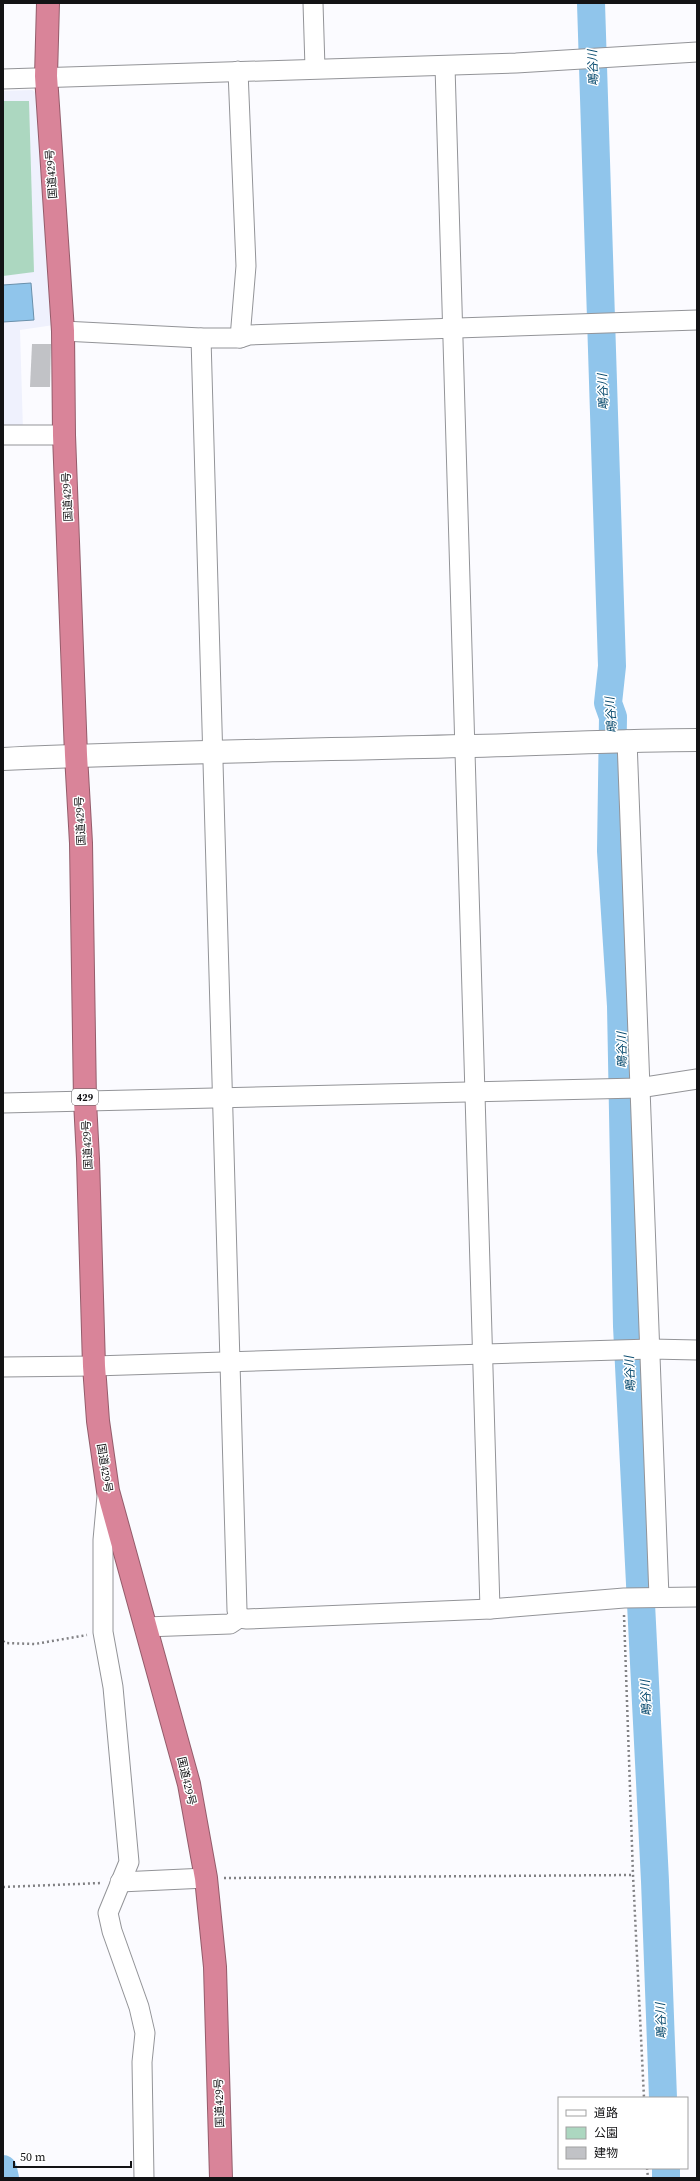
<svg xmlns="http://www.w3.org/2000/svg" width="700" height="2181" font-family="'Source Serif 4','Noto Sans JP',serif">
  <rect width="100%" height="100%" fill="#fbfbff"/>
  <polygon fill="#eff1fd" points="32,90 38,94 54,325 20,330 23,431 3,431 3,91"/>
  <polygon fill="#acd7c0" points="3,101 29,101 34,272 3,276"/>
  <polygon fill="#90c5eb" stroke="#6a90ab" points="31,283 34,320 3,322 3,285"/>
  <g fill="none" stroke-linecap="round" stroke-linejoin="round">
    <g stroke="#90c5eb" stroke-width="28">
      <polyline points="591,3 612,666 608,703 613,717 611,851 621,1006 627,1326 655,1881 663,2098"/>
      <polyline points="666,2168 666,2178"/>
      <polyline points="3,2169 5,2178"/>
    </g>
  </g>
  <polygon fill="#c1c2c6" points="32,344 51,344 50,387 30,387"/>
  <g fill="none" stroke-linecap="round" stroke-linejoin="round">
    <g stroke="#939498" stroke-width="21">
      <g id="street">
        <polyline points="313,3 315,68"/>
        <polyline points="445,66 490,1609"/>
        <polyline points="238,71 246,266 240,338"/>
        <polyline points="3,79 516,63 697,52"/>
        <polyline points="63,331 201,338 240,338 249,335 697,320"/>
        <polyline points="201,338 237,1610 239,1618"/>
        <polyline points="3,435 64,435"/>
        <polyline points="627,740 659,1597"/>
        <polyline points="3,1103 639,1088 697,1079"/>
        <polyline points="3,1367 94,1366 651,1349 697,1350"/>
        <polyline points="107,1496 103,1540 103,1632 113,1687 129,1862 108,1913 112,1931 139,2007 145,2033 142,2062 144,2178"/>
        <polyline points="145,1627 230,1624 239,1618 247,1619 490,1609 624,1598 697,1597"/>
        <polyline points="120,1882 206,1878"/>
      </g>
    </g>
    <g stroke="#939498" stroke-width="24">
      <path id="secondary" d="M3,759C156,752 310,750 463,746C541,745 619,740 697,740"/>
    </g>
    <g stroke="#945c6b" stroke-width="24">
      <polyline id="highway" points="48,3 46,76 63,331 64,435 76,755 81,843 85,1101 88,1159 94,1366 98,1421 108,1491 189,1784 206,1878 215,1967 221,2178"/>
    </g>
    <g stroke="#818184" stroke-width="2.5" stroke-dasharray="2 3" stroke-linecap="butt">
      <polyline points="624,1615 633,1875 644,2098"/>
      <polyline points="3,1641 5,1643 35,1644 87,1635"/>
      <polyline points="224,1878 633,1875"/>
      <polyline points="3,1887 102,1883"/>
      <polyline points="647,2168 648,2178"/>
    </g>
    <use href="#street" stroke="#fff" stroke-width="19"/>
    <use href="#secondary" stroke="#fff" stroke-width="22"/>
    <use href="#highway" stroke="#d98499" stroke-width="22"/>
  </g>
  <g text-anchor="middle" stroke-width="3" stroke-linejoin="round" paint-order="stroke">
    <rect fill="#fff" stroke="#5a5a5b" stroke-width="1" x="72" y="1089" width="26" height="16" rx="3"/>
    <g font-size="10" font-weight="bold" fill="#131315">
      <text x="85" y="1101">429</text>
    </g>
    <g font-size="11" fill="#131315" stroke="#fff">
      <text transform="translate(51 174) rotate(-94)" y="4">国道429号</text>
      <text transform="translate(67 497) rotate(-93)" y="4">国道429号</text>
      <text transform="translate(80 821) rotate(-93)" y="4">国道429号</text>
      <text transform="translate(87 1145) rotate(-93)" y="4">国道429号</text>
      <text transform="translate(105 1468) rotate(81)" y="4">国道429号</text>
      <text transform="translate(187 1781) rotate(77)" y="4">国道429号</text>
      <text transform="translate(219 2103) rotate(-92)" y="4">国道429号</text>
    </g>
    <g font-size="12" font-style="italic" fill="#074a6e" stroke="#fff">
      <text transform="translate(593 68) rotate(-92)" y="4">鴫谷川</text>
      <text transform="translate(603 392) rotate(-92)" y="4">鴫谷川</text>
      <text transform="translate(611 715) rotate(-94)" y="4">鴫谷川</text>
      <text transform="translate(622 1050) rotate(-91)" y="4">鴫谷川</text>
      <text transform="translate(630 1374) rotate(-93)" y="4">鴫谷川</text>
      <text transform="translate(646 1698) rotate(-93)" y="4">鴫谷川</text>
      <text transform="translate(661 2021) rotate(-92)" y="4">鴫谷川</text>
    </g>
  </g>
  <rect width="700" height="2181" fill="none" stroke="#131315" stroke-width="8"/>
  <rect x="558" y="2097" width="130" height="72" fill="#ffffff" stroke="#a1a1a1"/>
  <rect x="566" y="2110" width="20" height="6" fill="#ffffff" stroke="#a1a1a1"/>
  <text x="594" y="2117" font-size="12" fill="#131315">道路</text>
  <rect x="566" y="2127" width="20" height="12" fill="#acd7c0" stroke="#a1a1a1"/>
  <text x="594" y="2137" font-size="12" fill="#131315">公園</text>
  <rect x="566" y="2147" width="20" height="12" fill="#c1c2c6" stroke="#a1a1a1"/>
  <text x="594" y="2157" font-size="12" fill="#131315">建物</text>
  <path d="M14 2161v6h117v-6" fill="none" stroke="#131315" stroke-width="2"/>
  <text x="20" y="2161" font-size="12" fill="#131315" stroke="#ffffff" stroke-width="3" paint-order="stroke">50 m</text>
</svg>
